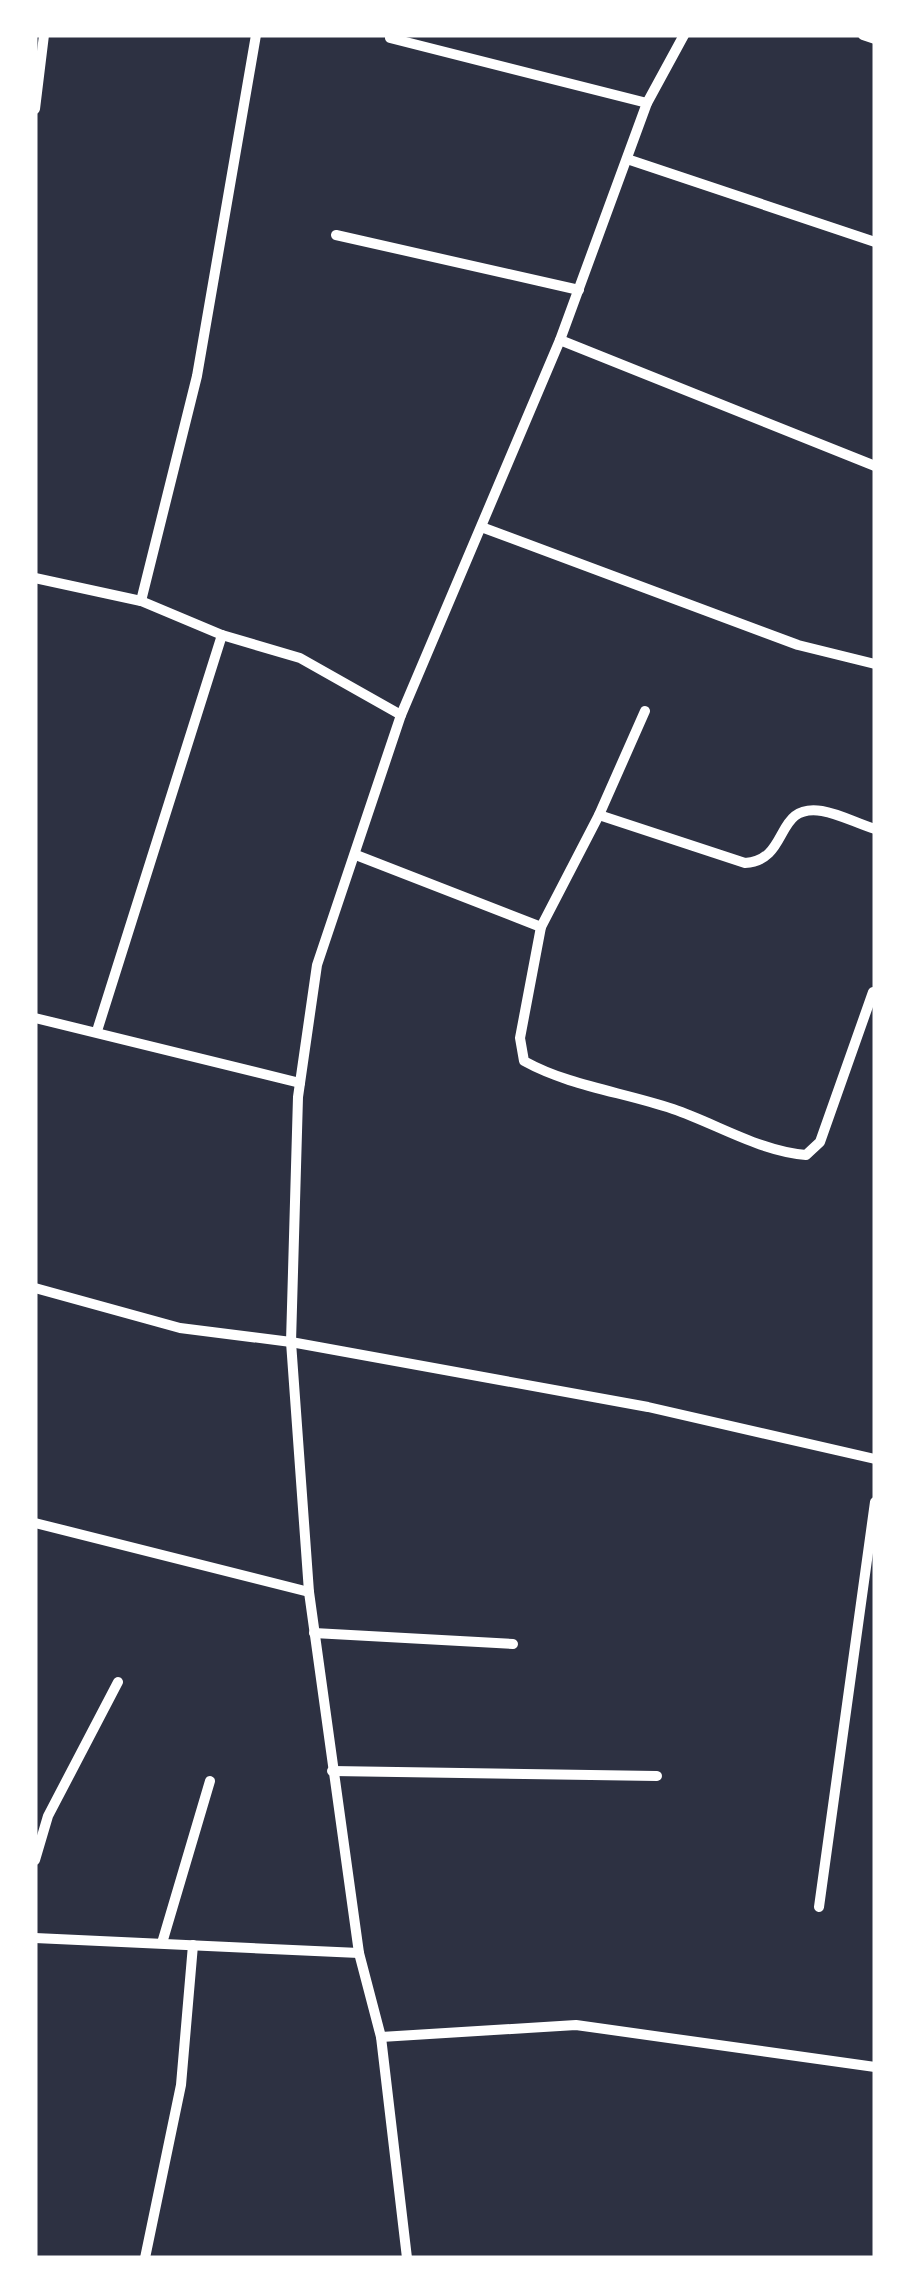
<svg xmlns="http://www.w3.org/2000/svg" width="910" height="2293" font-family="Merriweather,serif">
  <rect width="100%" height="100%" fill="#2d3142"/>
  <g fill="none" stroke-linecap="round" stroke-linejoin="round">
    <g stroke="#fff" stroke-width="10">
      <polyline points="863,35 875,39"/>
      <polyline points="390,38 647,103"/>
      <polyline points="35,109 44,35"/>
      <polyline points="627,159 875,242"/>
      <polyline points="336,235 579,290"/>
      <polyline points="560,340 875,466"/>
      <polyline points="484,528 798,645 875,664"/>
      <polyline points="35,578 141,601 222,635 300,658 401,715"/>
      <polyline points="141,601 197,376 256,35"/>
      <path d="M645,711L599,815L541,927L520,1038L524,1061C569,1086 623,1092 673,1109C717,1124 759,1151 806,1155L820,1142L873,992"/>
      <path d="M599,815L745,863C791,860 773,803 822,811C840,814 858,824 875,829"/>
      <polyline points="356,855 541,927"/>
      <polyline points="35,1018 300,1083"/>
      <polyline points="97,1031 222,635"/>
      <polyline points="35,1288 180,1328 291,1342 648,1407 875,1459"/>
      <polyline points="35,1523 309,1592"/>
      <polyline points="314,1633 513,1644"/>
      <polyline points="332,1771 657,1776"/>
      <polyline points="35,1860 48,1816 118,1682"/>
      <polyline points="819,1907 875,1502"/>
      <polyline points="35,1938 359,1953"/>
      <polyline points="162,1943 210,1781"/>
      <polyline points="381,2037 576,2025 875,2067"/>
      <polyline points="145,2258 181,2085 193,1945"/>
      <polyline points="407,2258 381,2037 359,1953 309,1592 291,1342 298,1097 317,965 401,715 560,340 647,103 684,35"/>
    </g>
  </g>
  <rect width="910" height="2293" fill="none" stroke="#ffffff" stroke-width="75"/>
</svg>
